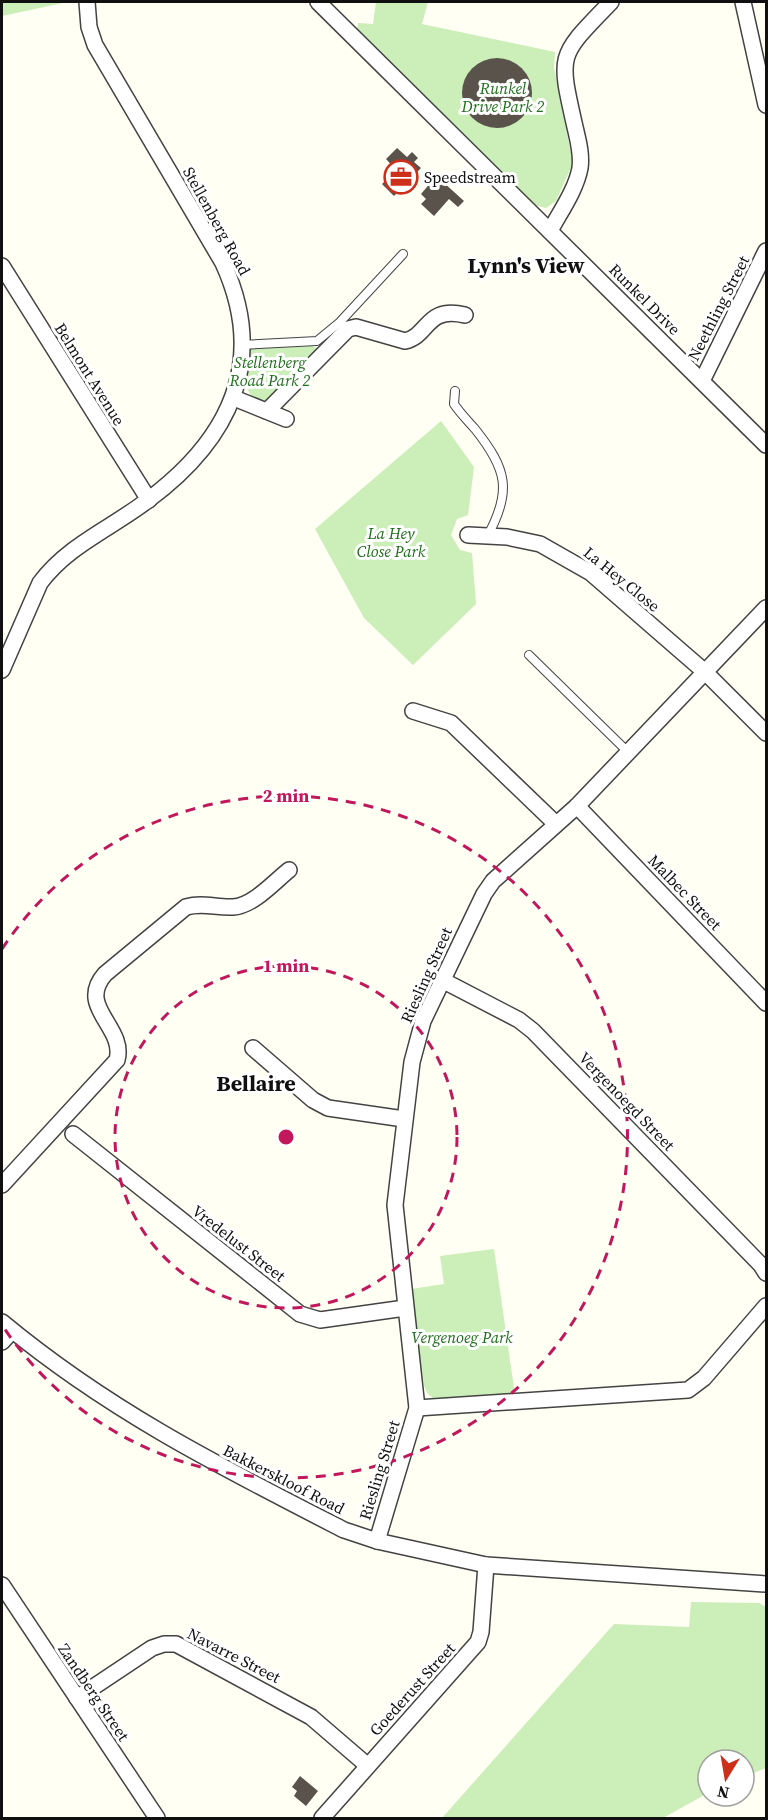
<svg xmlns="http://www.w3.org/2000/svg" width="768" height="1820" font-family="'Source Serif 4',serif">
  <rect width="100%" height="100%" fill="#fffff4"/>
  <g fill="#cceeb9">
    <polygon points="2,2 68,2 2,16"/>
    <polygon points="376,2 428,2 422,24 555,52 554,68 573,163 556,201 546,208 534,205 357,30 358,23 373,24"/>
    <path d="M312,346L321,350L271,400H256C240,389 247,366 249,349Z"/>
    <polygon points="441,421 474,467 468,515 457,519 451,535 460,550 472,553 476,604 413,665 364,618 315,529"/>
    <polygon points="494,1249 515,1395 433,1398 427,1393 424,1385 411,1289 444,1284 440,1256"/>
    <polygon points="691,1602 759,1603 766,1607 766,1768 744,1777 744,1760 708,1760 708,1793 663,1818 442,1818 614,1624 689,1627"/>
  </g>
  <g fill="#5a534b">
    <circle cx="497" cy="93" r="35"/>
    <polygon points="397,148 407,157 412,152 418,158 414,162 421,168 394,196 382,184 396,170 386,159"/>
    <polygon points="432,172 464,201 458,207 449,199 434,216 421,204 426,199 421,194 432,181 427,177"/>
    <polygon points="300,1776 318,1791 306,1806 294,1796 297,1791 292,1787"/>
  </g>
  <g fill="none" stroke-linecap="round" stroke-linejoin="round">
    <g stroke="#434343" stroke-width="10">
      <g id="service">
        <polyline points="240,345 317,341 340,322 403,254"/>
        <path d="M455,391L454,404C460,413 468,421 475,429C507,469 512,491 488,535"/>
        <polyline points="529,655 628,752"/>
      </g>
    </g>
    <g stroke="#434343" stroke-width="18">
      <g id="minor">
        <polyline points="318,2 766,445"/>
        <polyline points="743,2 766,105"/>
        <path d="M550,231C560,212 576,190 580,168C582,154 578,140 575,127C558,52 558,57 611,2"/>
        <polyline points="2,266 149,500"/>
        <polyline points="702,381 766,251"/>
        <polyline points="234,398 286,419"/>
        <path d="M267,411L348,329L356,327L405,341C430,335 425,306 465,315"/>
        <polyline points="468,535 507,537 540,544 591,573 705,672 766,733"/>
        <path d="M2,670L40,583C68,545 112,528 148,500C230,439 268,361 223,263L95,45L89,27L87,2"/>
        <polyline points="413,711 451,723 556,824"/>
        <polyline points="577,806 766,1003"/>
        <polyline points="442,980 519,1020 533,1031 761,1265 766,1273"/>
        <polyline points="253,1048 313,1100 328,1108 404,1119"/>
        <polyline points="73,1134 300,1314 320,1320 405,1308"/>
        <path d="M2,1185L117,1060C126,1027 76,1007 105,974L186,907C203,902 216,908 233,907C253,906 274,882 289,870"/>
        <path d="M2,1322C109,1411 221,1467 344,1530L377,1541L486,1565L766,1584"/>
        <polyline points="2,1342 12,1331"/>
        <polyline points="417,1408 688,1390 704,1378 766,1306"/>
        <polyline points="377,1541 417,1408 395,1205 412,1062 423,1021 484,894 493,881 577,806 766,608"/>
        <polyline points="2,1585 157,1818"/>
        <polyline points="77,1698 152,1648 164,1644 176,1644 311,1717 368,1766"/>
        <polyline points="322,1818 478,1642 481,1632 486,1565"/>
      </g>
    </g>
    <use href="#service" stroke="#fff" stroke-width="8"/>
    <use href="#minor" stroke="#fff" stroke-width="15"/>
  </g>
  <g fill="none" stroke="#c2185b" stroke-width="3" stroke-dasharray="10 8">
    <circle cx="286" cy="1137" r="171"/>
    <path d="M2 949A341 341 0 1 1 2 1325"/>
  </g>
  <defs>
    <g id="office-ring" transform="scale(1.725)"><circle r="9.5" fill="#fff" stroke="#cd2f1b" stroke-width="1.5"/><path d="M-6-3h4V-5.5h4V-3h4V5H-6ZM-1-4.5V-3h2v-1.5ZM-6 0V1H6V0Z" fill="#cd2f1b"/></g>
  </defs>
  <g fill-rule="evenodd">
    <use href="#office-ring" x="401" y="177"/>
  </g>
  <g text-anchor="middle" stroke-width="6" stroke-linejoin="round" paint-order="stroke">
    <g font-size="16" font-style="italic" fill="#1e6f1a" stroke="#fff">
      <text x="503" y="94">Runkel<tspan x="503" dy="18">Drive Park 2</tspan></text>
      <text x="270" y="368">Stellenberg<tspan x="270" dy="18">Road Park 2</tspan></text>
      <text x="391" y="539">La Hey<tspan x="391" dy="18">Close Park</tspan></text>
      <text x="462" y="1343">Vergenoeg Park</text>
    </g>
    <g font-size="16" fill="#101010" stroke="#fff" text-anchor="start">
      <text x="424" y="183">Speedstream</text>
    </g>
    <g font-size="16" fill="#101010" stroke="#fff">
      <text transform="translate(217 221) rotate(61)" y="6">Stellenberg Road</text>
      <text transform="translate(645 299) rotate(45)" y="6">Runkel Drive</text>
      <text transform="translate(718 308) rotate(-63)" y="6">Neethling Street</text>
      <text transform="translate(90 374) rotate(58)" y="6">Belmont Avenue</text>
      <text transform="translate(622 579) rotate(39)" y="6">La Hey Close</text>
      <text transform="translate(685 892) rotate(46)" y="6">Malbec Street</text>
      <text transform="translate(426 975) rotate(-66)" y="6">Riesling Street</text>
      <text transform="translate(627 1101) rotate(46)" y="6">Vergenoegd Street</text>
      <text transform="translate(239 1243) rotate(38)" y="6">Vredelust Street</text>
      <text transform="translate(379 1470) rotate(-73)" y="6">Riesling Street</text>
      <text transform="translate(284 1479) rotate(27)" y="6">Bakkerskloof Road</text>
      <text transform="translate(234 1655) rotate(27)" y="6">Navarre Street</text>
      <text transform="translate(412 1689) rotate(-48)" y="6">Goederust Street</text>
      <text transform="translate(94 1692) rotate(56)" y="6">Zandberg Street</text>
    </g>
    <g font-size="22" font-weight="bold" fill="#101010" stroke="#fff">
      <text x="526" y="273">Lynn's View</text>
      <text x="256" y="1091">Bellaire</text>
    </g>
  </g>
  <circle cx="286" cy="1137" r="9" fill="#c2185b" stroke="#fff" stroke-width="3"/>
  <g font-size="18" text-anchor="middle" font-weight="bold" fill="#c2185b" stroke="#fff" stroke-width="6" stroke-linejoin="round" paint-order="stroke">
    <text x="286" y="802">2 min</text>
    <text x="286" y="972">1 min</text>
  </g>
  <rect width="768" height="1820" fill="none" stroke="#101010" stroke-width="6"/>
  <g transform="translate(726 1778) rotate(191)"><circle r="28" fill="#ffffff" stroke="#9f9f9f" stroke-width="1.5"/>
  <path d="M0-4.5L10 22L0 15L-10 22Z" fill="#cd2f1b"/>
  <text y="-9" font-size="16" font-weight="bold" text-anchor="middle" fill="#101010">N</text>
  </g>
</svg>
